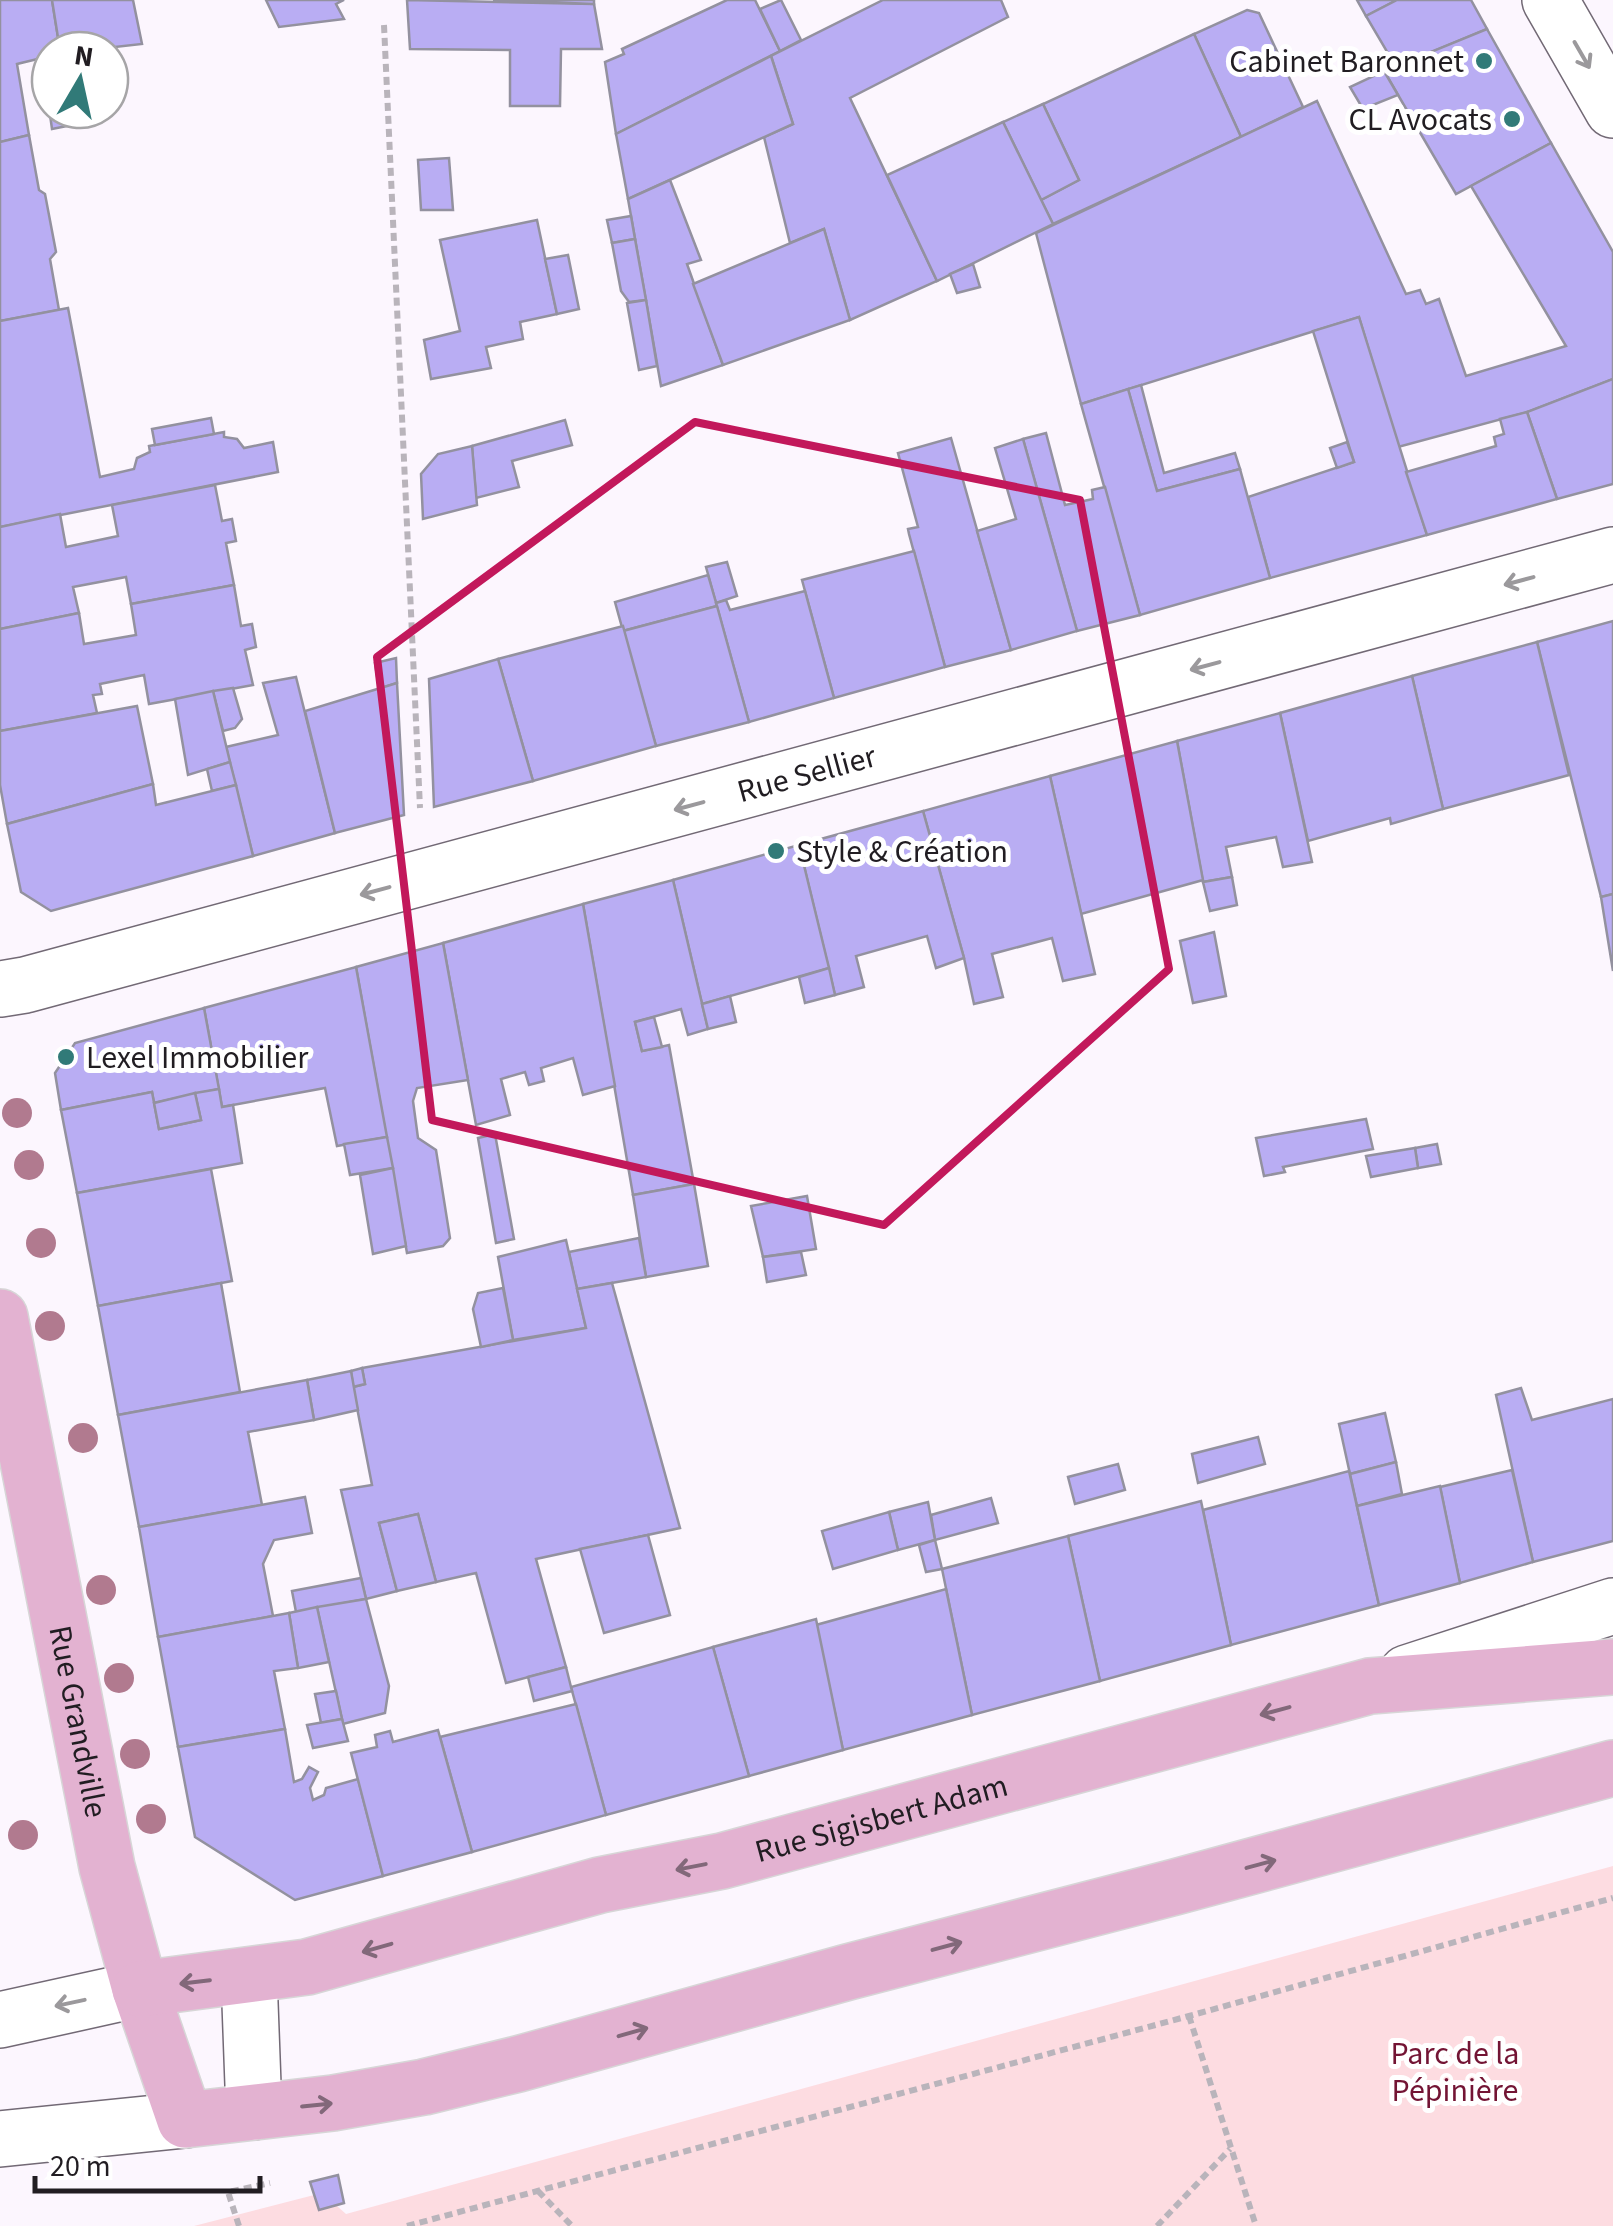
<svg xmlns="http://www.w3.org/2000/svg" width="1613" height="2226" font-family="'Source Sans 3',sans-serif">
  <rect width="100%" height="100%" fill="#fcf6fe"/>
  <polygon fill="#fddce1" points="1613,1866 1613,2226 194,2226 314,2195 310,2182 338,2175 344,2203 337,2206 346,2214"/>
  <g fill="#b9adf3" stroke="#93919f" stroke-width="2.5">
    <polygon points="0,0 52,0 60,50 50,50 50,56 17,64 29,135 0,142"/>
    <polygon points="52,0 133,0 142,44 88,50 60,50"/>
    <polygon points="266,0 344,0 336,4 344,19 279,27"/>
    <polygon points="407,0 594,4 602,49 561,49 560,106 510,106 510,50 410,49"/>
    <polygon points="493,0 594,0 594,4"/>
    <polygon points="727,0 755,0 780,51 616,134 605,62 624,54 622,49"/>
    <polygon points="781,0 801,40 780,51 760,9"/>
    <polygon points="883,0 1001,0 1008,17 850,98 937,281 850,320 824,229 790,243 764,137 793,124 771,56"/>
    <polygon points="1357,0 1397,0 1366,16"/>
    <polygon points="1397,0 1471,0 1487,29 1396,67 1366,16"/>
    <polygon points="1247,10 1259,13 1303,107 1241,137 1194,34"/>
    <polygon points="1487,29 1551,143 1456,194 1384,71"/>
    <polygon points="1194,34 1241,137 1053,224 1041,200 1079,180 1043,104"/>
    <polygon points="50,56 50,110 70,110 72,125 52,129 42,58"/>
    <polygon points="771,56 793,124 628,199 616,134"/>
    <polygon points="1384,71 1398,95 1363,109 1350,87"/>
    <polygon points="1317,101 1406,294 1420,290 1426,304 1439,299 1466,376 1566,346 1471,186 1551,143 1613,252 1613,379 1528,412 1398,447 1359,317 1081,404 1036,233"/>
    <polygon points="1043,104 1079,180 1041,200 1003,122"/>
    <polygon points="1003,122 1053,224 937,281 887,175"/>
    <polygon points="29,135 39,190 45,194 56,252 50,259 59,310 0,321 0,142"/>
    <polygon points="449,158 453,210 421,210 418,160"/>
    <polygon points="670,180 701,260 687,264 723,365 661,386 628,199"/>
    <polygon points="631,216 635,239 612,243 607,220"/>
    <polygon points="537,220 557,314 520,322 523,339 486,347 491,368 431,379 424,340 460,331 440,240"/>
    <polygon points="824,229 850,320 723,365 693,284"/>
    <polygon points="635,239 646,300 629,302 621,291 612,243"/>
    <polygon points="568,255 579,309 557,314 545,259"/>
    <polygon points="973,264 980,287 957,293 950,274"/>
    <polygon points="646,300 657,366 639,370 627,303"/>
    <polygon points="68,308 100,477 134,469 137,458 150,452 149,446 224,432 224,437 237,439 244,448 273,442 278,472 0,527 0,321"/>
    <polygon points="1359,317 1427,535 1270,578 1248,497 1354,462 1313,331"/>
    <polygon points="1613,379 1613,484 1557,499 1527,412"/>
    <polygon points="1141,385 1164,473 1235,453 1240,469 1157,491 1128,389"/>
    <polygon points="1128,389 1157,491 1240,469 1270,578 1140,615 1081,404"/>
    <polygon points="1527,412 1557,499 1427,535 1406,472 1496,446 1494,437 1504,434 1500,419"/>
    <polygon points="211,418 214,434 155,445 152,429"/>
    <polygon points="565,420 572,445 512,461 519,487 476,498 472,446"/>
    <polygon points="1046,433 1065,505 1093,499 1092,490 1105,487 1140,615 1077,631 1023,439"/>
    <polygon points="951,438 1011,650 945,667 909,534 908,529 918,527 898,453"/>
    <polygon points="1023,439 1077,631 1011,650 977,531 1016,519 995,448"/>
    <polygon points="1347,442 1354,462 1337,468 1330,448"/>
    <polygon points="472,446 477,505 423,519 421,474 438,454"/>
    <polygon points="215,485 222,521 232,519 236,541 226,543 234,585 131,604 126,577 73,587 79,613 0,629 0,527 60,514 66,547 118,536 112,505"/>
    <polygon points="914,551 945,667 834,698 802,580"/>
    <polygon points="727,562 737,596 716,603 706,567"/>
    <polygon points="708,575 717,606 623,631 615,602"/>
    <polygon points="234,585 241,626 252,624 256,647 245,650 253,685 149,704 144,675 100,684 102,694 93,695 97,713 0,731 0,629 79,613 84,644 136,635 131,604"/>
    <polygon points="805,591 834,698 749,722 716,603 726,600 730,610"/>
    <polygon points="717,606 749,722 656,746 623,631"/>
    <polygon points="1613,621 1613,894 1601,897 1537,642"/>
    <polygon points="623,626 656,746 533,781 498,659"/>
    <polygon points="1537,642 1569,775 1443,809 1412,676"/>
    <polygon points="396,658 397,683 379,689 375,663"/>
    <polygon points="498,659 533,781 434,807 429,679"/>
    <polygon points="1412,676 1443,809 1391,824 1390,818 1308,841 1280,713"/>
    <polygon points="296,677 335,833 253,856 226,747 278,735 263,683"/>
    <polygon points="397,683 404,815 335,833 305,711"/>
    <polygon points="233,688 242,719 235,728 223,731 213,691"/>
    <polygon points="213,691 230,762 188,775 175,699"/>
    <polygon points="137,706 153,784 7,824 0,785 0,731"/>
    <polygon points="1280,713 1312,862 1283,867 1276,837 1226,847 1232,877 1203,882 1177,741"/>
    <polygon points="1177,741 1203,880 1081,914 1050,776"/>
    <polygon points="230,762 236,785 212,791 207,769"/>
    <polygon points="1050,776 1095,974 1063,981 1052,938 992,954 1003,997 974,1004 964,958 923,811"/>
    <polygon points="153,784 156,805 236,785 253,856 51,911 21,892 7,824"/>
    <polygon points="923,811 964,958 936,968 927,936 856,956 864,987 835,995 799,845"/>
    <polygon points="799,845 829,968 702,1004 673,880"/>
    <polygon points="1232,877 1237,905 1210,911 1203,882"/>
    <polygon points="673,880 708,1029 688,1035 681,1009 635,1022 642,1051 669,1045 694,1184 633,1195 583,904"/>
    <polygon points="1613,894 1613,971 1601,897"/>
    <polygon points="583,904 615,1086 583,1095 573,1058 541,1068 544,1081 529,1085 525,1072 501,1079 510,1115 476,1125 443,943"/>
    <polygon points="1214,932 1226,996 1193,1003 1180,941"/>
    <polygon points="443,943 468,1080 417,1088 413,1101 418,1138 436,1150 450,1238 443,1246 407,1253 356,967"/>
    <polygon points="356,967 387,1137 337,1146 325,1088 222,1107 204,1008"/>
    <polygon points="829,968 835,995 805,1003 799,977"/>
    <polygon points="730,996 736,1022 708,1029 702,1004"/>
    <polygon points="204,1008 219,1089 154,1103 152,1092 61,1110 55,1073 75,1043"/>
    <polygon points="654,1017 662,1047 642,1051 635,1022"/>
    <polygon points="219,1089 222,1107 233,1105 242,1163 77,1193 61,1110 152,1092 159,1129 201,1120 195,1093"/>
    <polygon points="195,1093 201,1120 159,1129 154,1103"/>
    <polygon points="1366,1119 1373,1149 1283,1167 1285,1172 1264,1176 1256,1138"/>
    <polygon points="495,1134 514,1239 496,1243 478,1138"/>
    <polygon points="387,1137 393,1168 350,1175 344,1144"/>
    <polygon points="1437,1144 1441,1164 1418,1168 1415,1148"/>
    <polygon points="1415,1148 1418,1168 1371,1177 1366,1156"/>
    <polygon points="393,1168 406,1246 373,1254 360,1175"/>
    <polygon points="211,1169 232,1281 98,1306 77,1193"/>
    <polygon points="694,1184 708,1266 646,1277 633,1195"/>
    <polygon points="807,1196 816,1249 763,1257 751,1206"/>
    <polygon points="639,1238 646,1277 577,1289 569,1252"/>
    <polygon points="566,1240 586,1328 513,1340 498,1257"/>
    <polygon points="801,1252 806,1275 767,1282 763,1257"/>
    <polygon points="221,1283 240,1392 118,1415 98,1306"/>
    <polygon points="612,1283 680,1528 536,1559 566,1667 506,1683 476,1573 436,1582 418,1514 379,1523 397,1591 366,1599 341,1490 372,1485 353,1387 365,1384 362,1368 586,1328 577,1289"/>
    <polygon points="503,1288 513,1340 481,1347 473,1309 478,1293"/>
    <polygon points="362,1368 365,1384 353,1387 351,1371"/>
    <polygon points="351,1371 358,1410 314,1420 307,1380"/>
    <polygon points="307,1380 314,1420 248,1432 262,1505 139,1527 118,1415"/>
    <polygon points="1521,1388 1532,1420 1613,1399 1613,1541 1533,1562 1496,1395"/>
    <polygon points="1385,1413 1396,1462 1350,1474 1339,1424"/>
    <polygon points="1258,1437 1265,1464 1198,1483 1192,1454"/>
    <polygon points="1396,1462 1402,1494 1357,1506 1350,1474"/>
    <polygon points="1118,1464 1125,1490 1075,1504 1068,1477"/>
    <polygon points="1512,1470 1533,1562 1460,1583 1440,1487"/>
    <polygon points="1349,1471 1379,1605 1231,1645 1203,1510"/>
    <polygon points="1440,1486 1460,1583 1379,1605 1357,1506"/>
    <polygon points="305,1497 312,1533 274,1540 263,1564 273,1616 158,1637 139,1527"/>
    <polygon points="991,1498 998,1523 935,1540 931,1515"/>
    <polygon points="1201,1501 1231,1645 1100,1681 1068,1536"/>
    <polygon points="928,1502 935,1540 898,1550 889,1512"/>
    <polygon points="889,1512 898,1550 833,1569 822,1531"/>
    <polygon points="418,1514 436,1582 397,1591 379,1523"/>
    <polygon points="648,1535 670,1615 604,1633 580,1549"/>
    <polygon points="1068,1536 1100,1681 972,1715 942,1569"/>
    <polygon points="935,1540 942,1569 926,1572 919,1545"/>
    <polygon points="361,1578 366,1599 296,1612 292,1591"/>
    <polygon points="946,1589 972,1715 843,1750 816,1625"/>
    <polygon points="366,1599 389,1686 385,1713 343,1724 317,1607"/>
    <polygon points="317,1607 329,1662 298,1668 289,1613"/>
    <polygon points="289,1613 298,1668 274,1671 285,1729 178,1747 158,1637"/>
    <polygon points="816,1619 843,1750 749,1776 713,1647"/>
    <polygon points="713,1647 749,1776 606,1815 571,1687"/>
    <polygon points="566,1667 572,1691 534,1701 528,1677"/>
    <polygon points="336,1691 342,1719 321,1723 315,1694"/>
    <polygon points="576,1704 606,1815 472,1852 440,1737"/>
    <polygon points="342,1719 348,1741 313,1748 307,1725"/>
    <polygon points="285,1729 294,1782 302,1779 309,1767 318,1772 310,1788 313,1800 324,1795 326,1788 358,1779 383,1876 295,1900 195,1837 178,1747"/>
    <polygon points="438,1730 472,1852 383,1876 351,1753 377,1747 375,1735 390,1731 393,1742"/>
    <polygon points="338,2175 344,2203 319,2210 310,2182"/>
  </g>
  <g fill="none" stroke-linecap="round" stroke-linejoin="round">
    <g stroke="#726975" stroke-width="58">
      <g id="minor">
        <polyline points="1550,0 1613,110"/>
        <path id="s1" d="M0,989L25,985L1613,555"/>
        <polyline points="1407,1673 1613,1606"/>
        <polyline points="249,1976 254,2112"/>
        <polyline points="0,2020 140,1989"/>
        <polyline points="0,2139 185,2120"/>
      </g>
    </g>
    <g stroke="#d7d6d7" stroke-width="58">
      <g id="major">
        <path id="s2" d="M0,1317L107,1867L140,1989L185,2120L333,2103L424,2087L518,2064L848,1972L1175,1887L1613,1768"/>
        <path id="s3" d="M140,1989L307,1967L600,1885L722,1861L1370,1686L1613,1667"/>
      </g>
    </g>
    <g stroke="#b9b4bb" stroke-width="6" stroke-dasharray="8 5" stroke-linecap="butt">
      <polyline points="384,25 420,808"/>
      <polyline points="1189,2016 1256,2226"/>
      <polyline points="538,2191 572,2226"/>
      <polyline points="239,2226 228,2192 270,2183"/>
      <polyline points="407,2226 1189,2016 1613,1898"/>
      <polyline points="1157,2226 1230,2149"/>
    </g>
    <use href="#minor" stroke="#fff" stroke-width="55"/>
    <use href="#major" stroke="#e3b2d1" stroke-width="55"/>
  </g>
  <g fill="#b17a8f">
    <circle cx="17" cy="1113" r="15"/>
    <circle cx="29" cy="1165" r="15"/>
    <circle cx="41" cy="1243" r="15"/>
    <circle cx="50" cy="1326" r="15"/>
    <circle cx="83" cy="1438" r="15"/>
    <circle cx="101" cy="1590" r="15"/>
    <circle cx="119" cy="1678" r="15"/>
    <circle cx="135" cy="1754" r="15"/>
    <circle cx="151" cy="1819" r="15"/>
    <circle cx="23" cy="1835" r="15"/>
  </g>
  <defs><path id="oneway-shaft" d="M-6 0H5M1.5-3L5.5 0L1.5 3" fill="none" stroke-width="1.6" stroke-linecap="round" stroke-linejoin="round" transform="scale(2.5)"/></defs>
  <g stroke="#9b999c">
    <use href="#oneway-shaft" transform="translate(1582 55) rotate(60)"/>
    <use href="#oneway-shaft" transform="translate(1519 581) rotate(165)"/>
    <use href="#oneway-shaft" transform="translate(1205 666) rotate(165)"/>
    <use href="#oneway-shaft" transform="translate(689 806) rotate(165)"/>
    <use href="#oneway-shaft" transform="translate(375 891) rotate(165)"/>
    <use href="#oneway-shaft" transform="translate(70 2003) rotate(168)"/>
  </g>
  <g stroke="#82687a">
    <use href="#oneway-shaft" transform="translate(1275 1711) rotate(165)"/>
    <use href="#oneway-shaft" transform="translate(1261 1864) rotate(-15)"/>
    <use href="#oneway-shaft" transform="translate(691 1867) rotate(169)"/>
    <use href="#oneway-shaft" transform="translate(947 1946) rotate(-15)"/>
    <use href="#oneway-shaft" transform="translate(377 1948) rotate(164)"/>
    <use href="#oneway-shaft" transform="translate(195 1982) rotate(173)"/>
    <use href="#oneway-shaft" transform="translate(633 2032) rotate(-16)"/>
    <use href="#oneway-shaft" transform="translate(317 2105) rotate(-6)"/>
  </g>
  <path fill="none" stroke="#c2185b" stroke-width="8" stroke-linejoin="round" d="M695,422L1080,500L1169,969L884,1225L432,1120L377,657Z"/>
  <g fill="#317a78" stroke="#fff" stroke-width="4">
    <circle cx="1484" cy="61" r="10"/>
    <circle cx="1512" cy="119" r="10"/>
    <circle cx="776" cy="851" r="10"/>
    <circle cx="66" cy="1057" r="10"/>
  </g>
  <g text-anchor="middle" stroke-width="10" stroke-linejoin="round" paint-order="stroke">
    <g font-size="32" fill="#211d22" stroke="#fff" text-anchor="end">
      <text x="1464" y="72">Cabinet Baronnet</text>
      <text x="1492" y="130">CL Avocats</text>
      <text x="796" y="862" text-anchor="start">Style &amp; Création</text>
      <text x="86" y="1068" text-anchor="start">Lexel Immobilier</text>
    </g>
    <g font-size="32" fill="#211d22" stroke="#fff">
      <text dy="11" stroke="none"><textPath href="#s1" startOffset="835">Rue Sellier</textPath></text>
      <text dy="11" stroke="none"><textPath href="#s2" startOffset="412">Rue Grandville</textPath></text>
      <text dy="11" stroke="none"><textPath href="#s3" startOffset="762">Rue Sigisbert Adam</textPath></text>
    </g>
    <g font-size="32" fill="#731434" stroke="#fff">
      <text x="1455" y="2064">Parc de la<tspan x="1455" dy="37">Pépinière</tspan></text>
    </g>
  </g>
  <g transform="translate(80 80) rotate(9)"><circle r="48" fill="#ffffff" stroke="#a6a5a7" stroke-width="2.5"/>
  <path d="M0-8L18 38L0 25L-18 38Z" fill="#317a78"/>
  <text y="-15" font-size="28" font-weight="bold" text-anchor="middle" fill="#211d22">N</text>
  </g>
  <path d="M35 2176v15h225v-15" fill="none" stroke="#211d22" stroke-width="5"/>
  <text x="50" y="2176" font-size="30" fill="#211d22" stroke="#ffffff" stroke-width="8" paint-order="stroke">20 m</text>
</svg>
